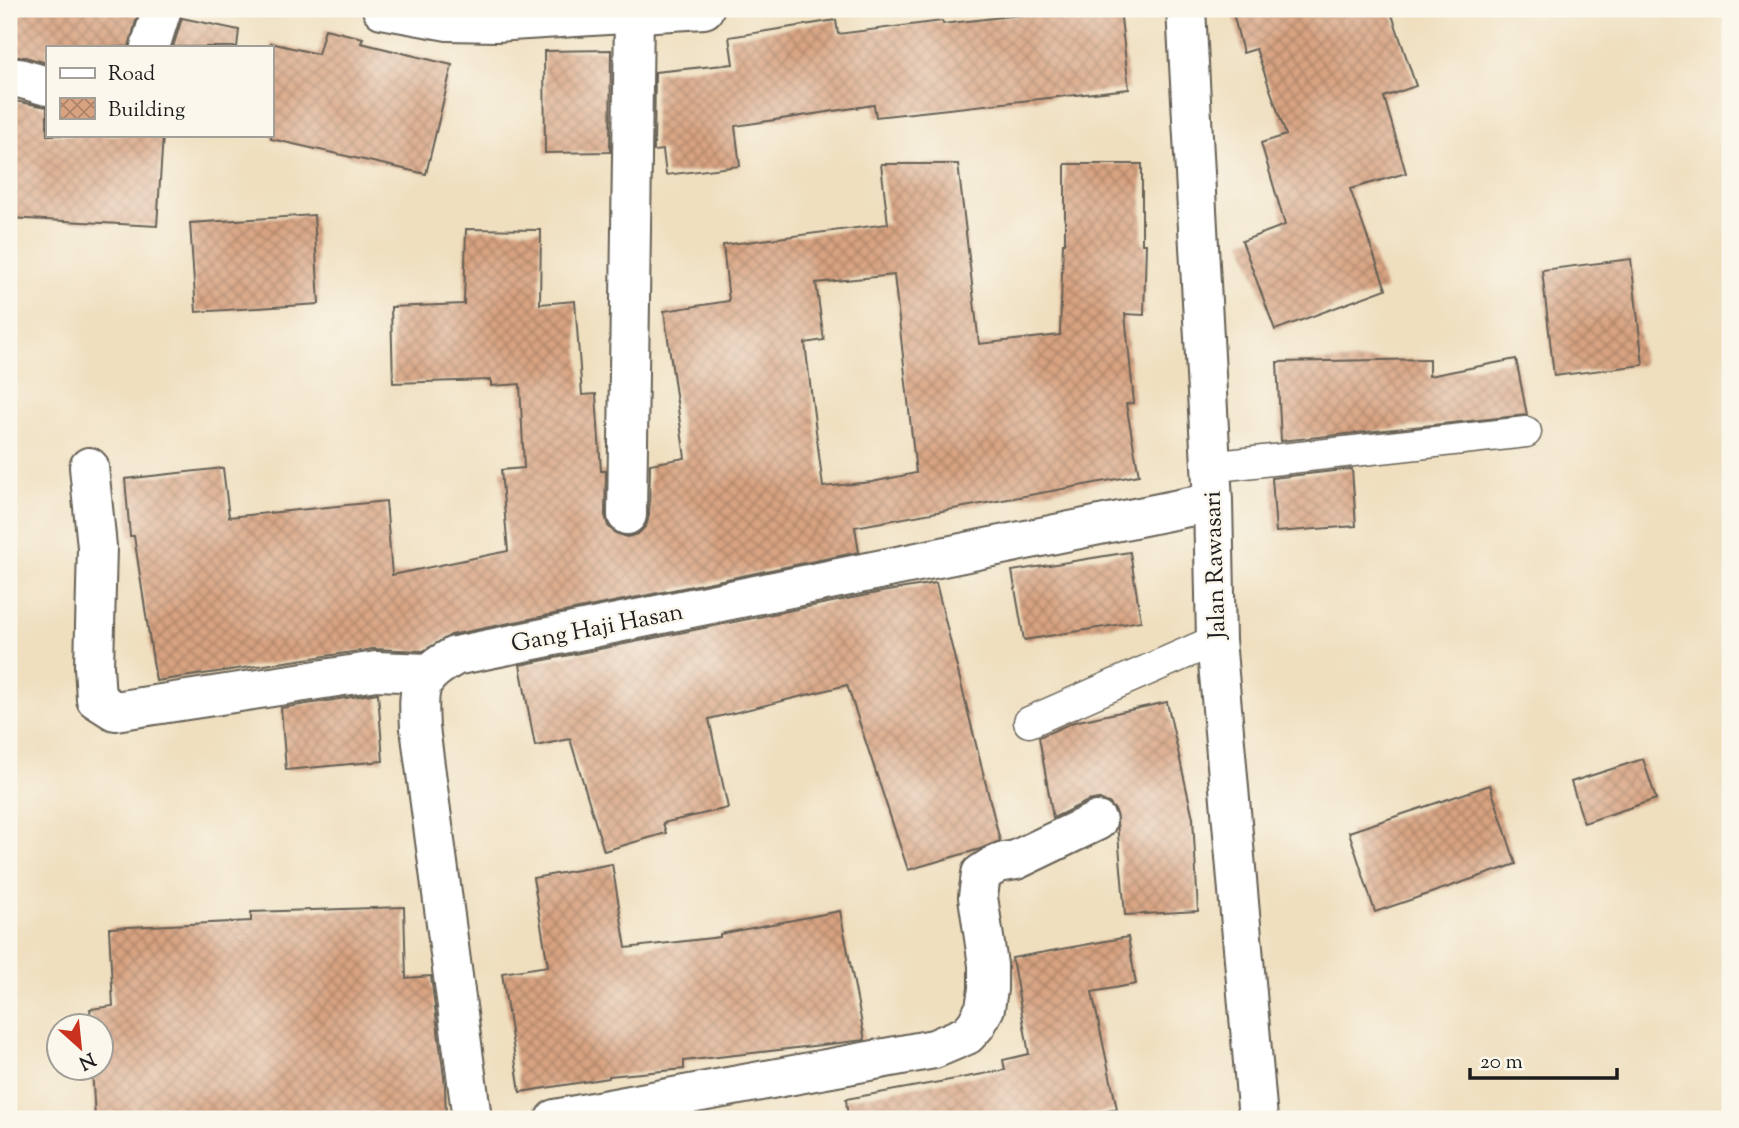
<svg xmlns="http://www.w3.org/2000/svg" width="1739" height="1128" font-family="'Sorts Mill Goudy',serif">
  <defs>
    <pattern id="building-cross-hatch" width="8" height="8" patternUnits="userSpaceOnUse" patternTransform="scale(1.75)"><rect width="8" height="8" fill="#d8a381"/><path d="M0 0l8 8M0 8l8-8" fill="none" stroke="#ae8469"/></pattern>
  </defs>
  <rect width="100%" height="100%" fill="#fbf7ec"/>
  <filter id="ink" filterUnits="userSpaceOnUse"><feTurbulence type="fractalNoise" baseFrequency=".0143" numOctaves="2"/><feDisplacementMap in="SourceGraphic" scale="14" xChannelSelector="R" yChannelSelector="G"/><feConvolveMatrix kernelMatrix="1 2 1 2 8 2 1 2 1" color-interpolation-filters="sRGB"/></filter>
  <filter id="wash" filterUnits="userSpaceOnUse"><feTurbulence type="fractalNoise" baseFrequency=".00686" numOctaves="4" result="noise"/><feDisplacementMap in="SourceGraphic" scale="28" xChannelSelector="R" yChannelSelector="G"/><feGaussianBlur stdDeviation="1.57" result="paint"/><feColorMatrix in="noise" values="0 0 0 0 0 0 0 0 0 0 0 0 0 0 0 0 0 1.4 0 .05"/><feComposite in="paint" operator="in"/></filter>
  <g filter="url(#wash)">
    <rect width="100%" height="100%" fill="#efdfbf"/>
    <g id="blocks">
      <g fill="url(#building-cross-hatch)" fill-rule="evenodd">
        <polygon points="9,9 139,9 129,47 47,47 47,63 25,57 9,57"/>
        <polygon points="1072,9 1120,9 1129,89 876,117 874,105 735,126 740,166 666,175 663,150 654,151 655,72 733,64 729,37 836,20 838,34 942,21 943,24"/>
        <polygon points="1232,9 1390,9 1416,86 1384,97 1406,173 1350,189 1386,289 1275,330 1242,241 1285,225 1261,143 1286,135 1256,49 1243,53"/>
        <polygon points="182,18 239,30 237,47 173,47"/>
        <polygon points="325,29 363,38 361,43 452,65 426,174 271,139 271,43 318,54"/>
        <polygon points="611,50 610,152 545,153 544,51"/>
        <polygon points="9,100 47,107 47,135 163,135 157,226 9,218"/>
        <path d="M881,164H958L979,344L1060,335L1063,243H1065V164H1142V244H1146L1144,315L1125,314L1134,403L1126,404L1139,475L855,527L859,552L451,635L423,651L373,649L156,681L134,536H130L125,479L223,468L229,517L386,501L392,575L508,551L501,470L524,468L520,384L491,386V380L393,383L391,307L464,304L466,229L541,230L540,304L575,301L582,395L596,394L601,471H606L605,515L608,526L615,533L627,537L638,534L646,526L649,515L650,464L685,458L664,311L729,301L723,245L888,224ZM894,275L916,473L872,482L823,487L805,343L824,340L816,283Z"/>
        <polygon points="314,215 319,304 196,312 190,223"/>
        <polygon points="1631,259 1643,365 1554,376 1542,270"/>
        <polygon points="1429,359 1429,376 1516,359 1527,415 1281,441 1277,362"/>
        <polygon points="1352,469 1356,526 1276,532 1272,478"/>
        <polygon points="1130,552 1141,621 1024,640 1012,571"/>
        <polygon points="936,583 1000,841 980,849 908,870 847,685 709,719 728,808 663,823 666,833 604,851 570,739 535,746 520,665 887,591"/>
        <polygon points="378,693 383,761 286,770 281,708"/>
        <polygon points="1167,702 1193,818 1198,911 1125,915 1116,811 1109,803 1098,799 1088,801 1053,818 1039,737 1074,722"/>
        <polygon points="1643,759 1656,799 1584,823 1571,782"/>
        <polygon points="1490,785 1516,864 1375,912 1349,832"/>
        <polygon points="612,864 626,948 720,937 720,934 840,911 865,1040 684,1061 684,1069 609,1076 609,1078 520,1092 502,973 548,966 533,878"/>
        <polygon points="404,907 406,978 431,976 445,1085 446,1119 95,1119 92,1068 102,1068 102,1026 92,1026 90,1009 113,1006 109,928 251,921 251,912"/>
        <polygon points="1128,937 1136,984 1092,992 1117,1109 1072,1119 848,1119 846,1099 1005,1070 1003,1060 1029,1054 1012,958"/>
      </g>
    </g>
  </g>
  <g filter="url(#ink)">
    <use href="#blocks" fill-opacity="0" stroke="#666055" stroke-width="2"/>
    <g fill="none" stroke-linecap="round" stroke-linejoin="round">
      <g stroke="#666055" stroke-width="33">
        <g id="service">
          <polyline points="1209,467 1526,432"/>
          <polyline points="1029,722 1216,640"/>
        </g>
      </g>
      <g stroke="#666055" stroke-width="42">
        <g id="minor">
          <polyline points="382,9 448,21 496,22 704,9"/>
          <polyline points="1186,9 1213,502 1216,640 1258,1119"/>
          <polyline points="150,47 162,9"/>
          <polyline points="9,79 19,78 47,86"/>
          <polyline points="89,467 97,547 94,666 96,699 115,711 376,671 429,673"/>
          <polyline points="627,515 634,14"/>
          <path d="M472,1119L420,728C418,686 417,677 455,656L1213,502"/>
          <polyline points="555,1119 934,1049 967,1035 976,1025 985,1008 988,989 988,965 978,897 981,874 998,863 1016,860 1097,821"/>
        </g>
      </g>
      <use href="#service" stroke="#fff" stroke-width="30"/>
      <use href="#minor" stroke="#fff" stroke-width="38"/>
    </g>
  </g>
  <g text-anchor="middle" stroke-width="5" stroke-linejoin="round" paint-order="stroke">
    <g font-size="24" fill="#1c1c1c" stroke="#fbf7ec">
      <text transform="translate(1214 565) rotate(-92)" y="8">Jalan Rawasari</text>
      <text transform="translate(597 627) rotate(-11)" y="8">Gang Haji Hasan</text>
    </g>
  </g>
  <rect width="1739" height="1128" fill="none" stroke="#fbf7ec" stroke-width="35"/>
  <rect x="46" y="46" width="228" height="91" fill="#fbf7ec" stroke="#a29f99" stroke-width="2"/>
  <rect x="60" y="68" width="35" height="10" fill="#ffffff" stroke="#a29f99" stroke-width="2"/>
  <text x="108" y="80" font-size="21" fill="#1c1c1c">Road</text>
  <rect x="60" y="98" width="35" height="21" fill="url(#building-cross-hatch)" stroke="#a29f99" stroke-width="2"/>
  <text x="108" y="116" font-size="21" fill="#1c1c1c">Building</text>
  <g transform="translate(80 1047) rotate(153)"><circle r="33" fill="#fbf7ec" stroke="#a29f99" stroke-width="2"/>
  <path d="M0-5L12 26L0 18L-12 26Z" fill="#c8321e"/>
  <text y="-10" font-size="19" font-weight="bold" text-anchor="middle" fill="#1c1c1c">N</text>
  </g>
  <path d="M1470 1068v10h147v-10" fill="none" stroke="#1c1c1c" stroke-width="3.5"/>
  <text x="1480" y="1068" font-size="21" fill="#1c1c1c" stroke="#fbf7ec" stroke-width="5" paint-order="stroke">20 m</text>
</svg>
